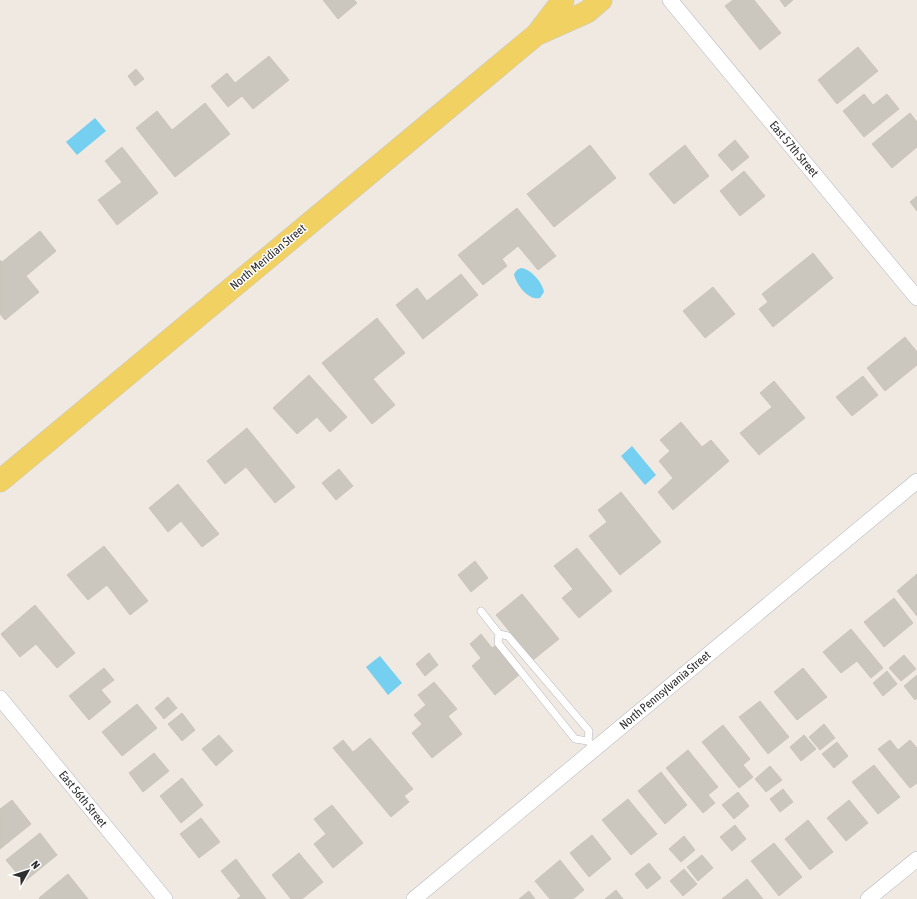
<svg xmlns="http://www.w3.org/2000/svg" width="917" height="899" font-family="'Asap Condensed',sans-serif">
  <rect width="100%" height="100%" fill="#efe9e1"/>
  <g fill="#75cff0">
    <polygon points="95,118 106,131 77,155 66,142"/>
    <path d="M521,268C531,269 542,282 544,292L540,298C528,301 516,284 514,274L517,270Z"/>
    <polygon points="632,446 656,475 645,485 621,456"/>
    <polygon points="380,656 402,683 388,695 366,667"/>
  </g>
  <g fill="#cbc7bf" stroke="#cbc5ba">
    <polygon points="323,0 354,0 357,3 338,19"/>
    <polygon points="733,0 754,0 781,33 760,50 725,6"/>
    <polygon points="780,0 793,0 785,7"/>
    <polygon points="858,47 878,71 837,104 818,80"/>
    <polygon points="269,56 289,80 253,109 242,96 228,107 211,86 227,73 235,83"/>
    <polygon points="136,69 144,79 135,86 128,76"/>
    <polygon points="864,94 873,105 887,94 899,109 864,137 843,111"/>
    <polygon points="205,103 230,134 175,177 136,128 157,111 172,130"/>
    <polygon points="910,113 917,122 917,147 892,168 872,144"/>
    <polygon points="735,140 749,157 732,171 718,155"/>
    <polygon points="590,145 616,178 554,227 527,194"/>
    <polygon points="685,145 709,176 674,204 649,174"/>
    <polygon points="122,147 158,193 117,225 98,200 122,182 105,161"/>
    <polygon points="744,171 765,196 740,216 720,191"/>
    <polygon points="917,196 917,211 910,202"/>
    <polygon points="517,208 556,256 538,270 518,246 502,259 507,266 483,285 458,255"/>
    <polygon points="40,231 56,251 26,276 39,292 5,320 0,314 0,260 2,262"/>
    <polygon points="813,253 833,278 773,327 759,309 768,302 762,294"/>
    <polygon points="461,274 478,295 423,339 396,305 417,288 427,301"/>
    <polygon points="713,287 735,314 705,338 683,311"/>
    <polygon points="377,318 405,353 373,379 395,405 372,424 322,363"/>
    <polygon points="905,337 917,352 917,365 885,391 867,368"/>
    <polygon points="309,375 347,417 330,432 317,417 297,434 273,408"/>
    <polygon points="863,376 878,395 852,416 836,397"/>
    <polygon points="774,381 805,418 759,455 740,433 772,407 760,393"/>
    <polygon points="681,422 702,447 711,440 729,461 673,510 658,492 673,478 659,461 670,451 660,440"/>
    <polygon points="247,428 295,487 275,503 246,467 225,484 207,461"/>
    <polygon points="339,469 353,486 336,500 322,483"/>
    <polygon points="178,484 219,534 202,547 181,521 168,532 149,508"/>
    <polygon points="621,492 661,542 620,575 589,536 607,522 598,510"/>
    <polygon points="104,546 148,601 130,615 107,585 88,600 67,575"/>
    <polygon points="577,548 612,591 579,618 562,598 573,589 554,566"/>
    <polygon points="475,561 488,578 471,592 458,575"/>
    <polygon points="917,574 917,616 897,591"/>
    <polygon points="522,594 559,639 533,660 496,615"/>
    <polygon points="894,598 913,623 884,647 864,622"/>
    <polygon points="35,605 75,653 57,668 36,644 20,657 1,634"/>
    <polygon points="851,629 883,668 871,678 857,661 841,673 823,652"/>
    <polygon points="481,634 492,648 496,645 520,674 495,695 472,666 481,658 470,644"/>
    <polygon points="429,653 438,665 425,676 416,664"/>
    <polygon points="904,655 916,669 901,681 889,668"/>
    <polygon points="104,668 114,680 101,690 111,702 89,720 69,696"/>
    <polygon points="803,668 827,697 797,720 774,692"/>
    <polygon points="887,671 897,684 883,696 873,683"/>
    <polygon points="917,675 917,698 915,700 904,686"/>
    <polygon points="434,682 457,709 448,716 462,734 432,758 412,733 422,724 414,715 426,705 418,695"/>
    <polygon points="168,697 177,708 164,719 155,708"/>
    <polygon points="760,701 789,737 768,754 739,717"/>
    <polygon points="137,704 157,728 122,756 102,732"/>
    <polygon points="182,713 195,730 182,741 168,724"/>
    <polygon points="824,724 835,738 820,750 809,737"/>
    <polygon points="723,725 750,759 743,765 753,777 739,788 702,742"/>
    <polygon points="219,735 233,751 216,766 202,749"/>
    <polygon points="804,735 816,749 801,761 790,747"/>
    <polygon points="370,738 413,789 404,796 409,802 391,817 333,748 343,740 353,752"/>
    <polygon points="890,740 898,750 910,740 917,748 917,783 910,788 878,749"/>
    <polygon points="837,742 848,756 834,768 822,754"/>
    <polygon points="688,750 718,787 708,795 715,803 703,813 666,768"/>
    <polygon points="154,753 169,771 143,792 129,773"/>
    <polygon points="874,765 900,797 878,814 852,782"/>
    <polygon points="770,766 782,780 766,792 755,779"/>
    <polygon points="661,772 687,805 665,824 638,791"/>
    <polygon points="182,778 203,805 181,823 160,796"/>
    <polygon points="783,789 793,802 780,812 770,799"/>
    <polygon points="738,792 749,806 734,819 722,805"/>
    <polygon points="628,799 657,834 631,855 602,820"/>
    <polygon points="12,800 31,824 0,849 0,809"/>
    <polygon points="849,800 868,823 846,841 827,818"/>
    <polygon points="332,805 363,843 333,868 314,844 326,834 314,819"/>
    <polygon points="201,818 220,842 199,858 180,834"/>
    <polygon points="808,820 833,852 810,870 785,839"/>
    <polygon points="735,825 746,839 732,851 720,837"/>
    <polygon points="40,833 57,855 24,882 6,860"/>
    <polygon points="592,835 611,859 589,877 570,853"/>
    <polygon points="684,836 695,850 681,862 669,849"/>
    <polygon points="774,843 802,877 779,896 751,861"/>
    <polygon points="299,853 323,882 302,899 291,899 272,875"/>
    <polygon points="702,855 713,868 698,881 687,867"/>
    <polygon points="236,859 266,899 237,899 241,896 221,871"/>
    <polygon points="560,860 584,890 573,899 550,899 535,881"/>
    <polygon points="649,863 661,878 647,889 635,874"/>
    <polygon points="684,869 697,884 683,896 670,881"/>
    <polygon points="68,874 88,899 40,899 39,898"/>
    <polygon points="747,879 763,899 722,899"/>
    <polygon points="616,890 623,899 605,899"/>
    <polygon points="529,891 535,899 519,899"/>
  </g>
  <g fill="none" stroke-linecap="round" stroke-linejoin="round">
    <g stroke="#b4b7c1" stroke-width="8">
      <g id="lane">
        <polyline points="481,611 499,634 508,636 589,731 588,741"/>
        <polyline points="499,634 498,643 575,739 588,741 590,743"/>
      </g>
    </g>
    <g stroke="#b4b7c1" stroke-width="16">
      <g id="street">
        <polyline points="670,0 917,298"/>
        <polyline points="0,698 165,899"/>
        <polyline points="414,899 917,481"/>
        <polyline points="868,899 917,859"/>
      </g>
    </g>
    <g stroke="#c9c9c9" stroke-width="23">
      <g id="primary">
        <polyline points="540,33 587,12 601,0"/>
        <polyline points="0,481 537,34 563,0"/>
      </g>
    </g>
    <use href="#lane" stroke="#fff" stroke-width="7"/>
    <use href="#street" stroke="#fff" stroke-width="15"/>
    <use href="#primary" stroke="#f2d163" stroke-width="22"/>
  </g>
  <g text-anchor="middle" stroke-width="3" stroke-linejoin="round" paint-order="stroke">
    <g font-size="12" fill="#2e2e2e" stroke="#fff">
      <text transform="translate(794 149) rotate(50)" y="4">East 57th Street</text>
      <text transform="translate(268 257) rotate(-40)" y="4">North Meridian Street</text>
      <text transform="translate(665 690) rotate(-40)" y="4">North Pennsylvania Street</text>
      <text transform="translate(83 799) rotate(51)" y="4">East 56th Street</text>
    </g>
  </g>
  <g transform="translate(28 871) rotate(51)" stroke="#ffffff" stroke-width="3" paint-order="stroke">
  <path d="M0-3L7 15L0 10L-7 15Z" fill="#2e2e2e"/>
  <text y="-6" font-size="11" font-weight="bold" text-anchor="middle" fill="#2e2e2e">N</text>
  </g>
</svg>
